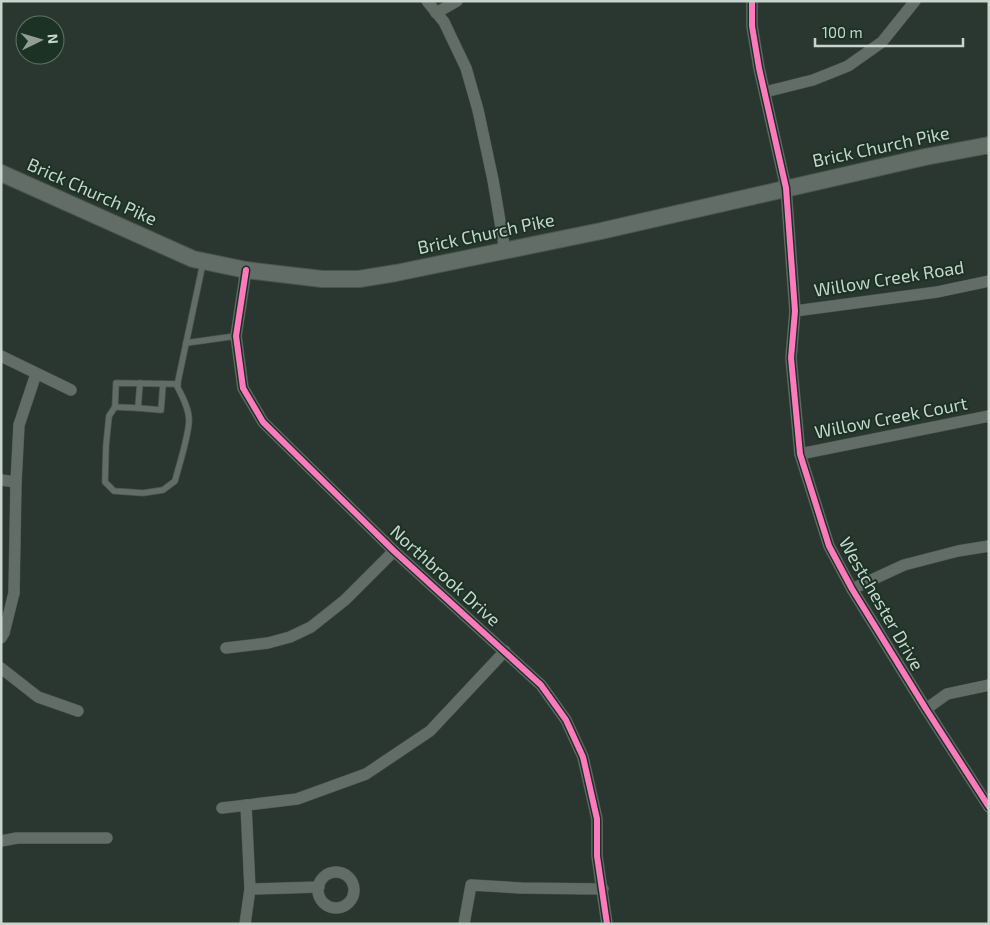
<svg xmlns="http://www.w3.org/2000/svg" width="990" height="925" font-family="'Exo 2',sans-serif">
  <rect width="100%" height="100%" fill="#2a3730"/>
  <g fill="none" stroke-linecap="round" stroke-linejoin="round">
    <g stroke="#49554e" stroke-width="7">
      <g id="lane">
        <polyline points="186,343 236,336"/>
        <polyline points="140,383 138,408 161,410 163,384"/>
        <path d="M115,407L109,416L106,446L105,482L114,491L143,493L163,490L175,481C179,465 189,435 189,420C189,408 182,396 177,386L203,263"/>
        <polyline points="138,408 115,407 116,383 178,384"/>
      </g>
    </g>
    <g stroke="#49554e" stroke-width="12">
      <g id="street">
        <polyline points="427,1 444,22 466,68 478,110 493,180 505,251"/>
        <polyline points="752,1 752,26 759,68 786,188 795,311 791,358 800,454 829,546 852,589 926,709 989,807"/>
        <polyline points="436,13 457,1"/>
        <polyline points="765,92 813,80 848,66 882,42 915,1"/>
        <polyline points="246,270 236,336 243,388 263,422 394,551 541,685 566,720 583,757 597,819 597,856 607,924"/>
        <polyline points="795,311 937,292 989,281"/>
        <polyline points="1,356 71,390"/>
        <polyline points="800,454 989,416"/>
        <polyline points="1,480 16,482"/>
        <polyline points="852,589 904,565 958,551 989,546"/>
        <polyline points="1,638 4,633 14,593 16,482 19,425 36,374"/>
        <polyline points="226,648 268,643 290,637 311,627 345,600 394,551"/>
        <polyline points="1,668 38,697 78,711"/>
        <polyline points="926,709 947,694 989,685"/>
        <polyline points="222,808 297,799 366,774 430,731 505,651"/>
        <polyline points="1,841 17,838 107,838"/>
        <circle cx="336" cy="890" r="18"/>
        <polyline points="250,889 319,887"/>
        <polyline points="245,924 250,889 246,805"/>
        <polyline points="464,924 471,885 521,888 603,889"/>
      </g>
    </g>
    <g stroke="#49554e" stroke-width="18">
      <polyline id="secondary" points="1,173 193,259 246,270 322,279 359,279 396,273 601,231 925,157 989,145"/>
    </g>
    <use href="#lane" stroke="#636d67" stroke-width="5.5"/>
    <use href="#street" stroke="#636d67" stroke-width="11"/>
    <use href="#secondary" stroke="#636d67" stroke-width="16"/>
    <g stroke="#1b3225" stroke-width="9">
      <g id="cycleway">
        <polyline points="752,1 752,26 759,68 786,188 795,311 791,358 800,454 829,546 852,589 926,709 989,807"/>
        <polyline points="246,270 236,336 243,388 263,422 394,551 541,685 566,720 583,757 597,819 597,856 607,924"/>
      </g>
    </g>
    <use href="#cycleway" stroke="#fd7abc" stroke-width="6"/>
  </g>
  <g text-anchor="middle" stroke-width="4" stroke-linejoin="round" paint-order="stroke">
    <g font-size="18" fill="#c7d5cd" stroke="#1b3225">
      <text transform="translate(881 147) rotate(-12)" y="6">Brick Church Pike</text>
      <text transform="translate(92 192) rotate(24)" y="6">Brick Church Pike</text>
      <text transform="translate(486 234) rotate(-12)" y="6">Brick Church Pike</text>
      <text transform="translate(889 279) rotate(-9)" y="6">Willow Creek Road</text>
      <text transform="translate(891 418) rotate(-11)" y="6">Willow Creek Court</text>
      <text transform="translate(445 576) rotate(42)" y="6">Northbrook Drive</text>
      <text transform="translate(881 604) rotate(60)" y="6">Westchester Drive</text>
    </g>
  </g>
  <rect width="990" height="925" fill="none" stroke="#c7d5cd" stroke-width="5"/>
  <g transform="translate(40 40) rotate(85)"><circle r="24" fill="#1b3225" stroke="#607368"/>
  <path d="M0-4L9 19L0 12L-9 19Z" fill="#909e96"/>
  <text y="-8" font-size="14" font-weight="bold" text-anchor="middle" fill="#c7d5cd">N</text>
  </g>
  <path d="M815 38v8h148v-8" fill="none" stroke="#c7d5cd" stroke-width="2.5"/>
  <text x="822" y="38" font-size="15" fill="#c7d5cd" stroke="#1b3225" stroke-width="4" paint-order="stroke">100 m</text>
</svg>
